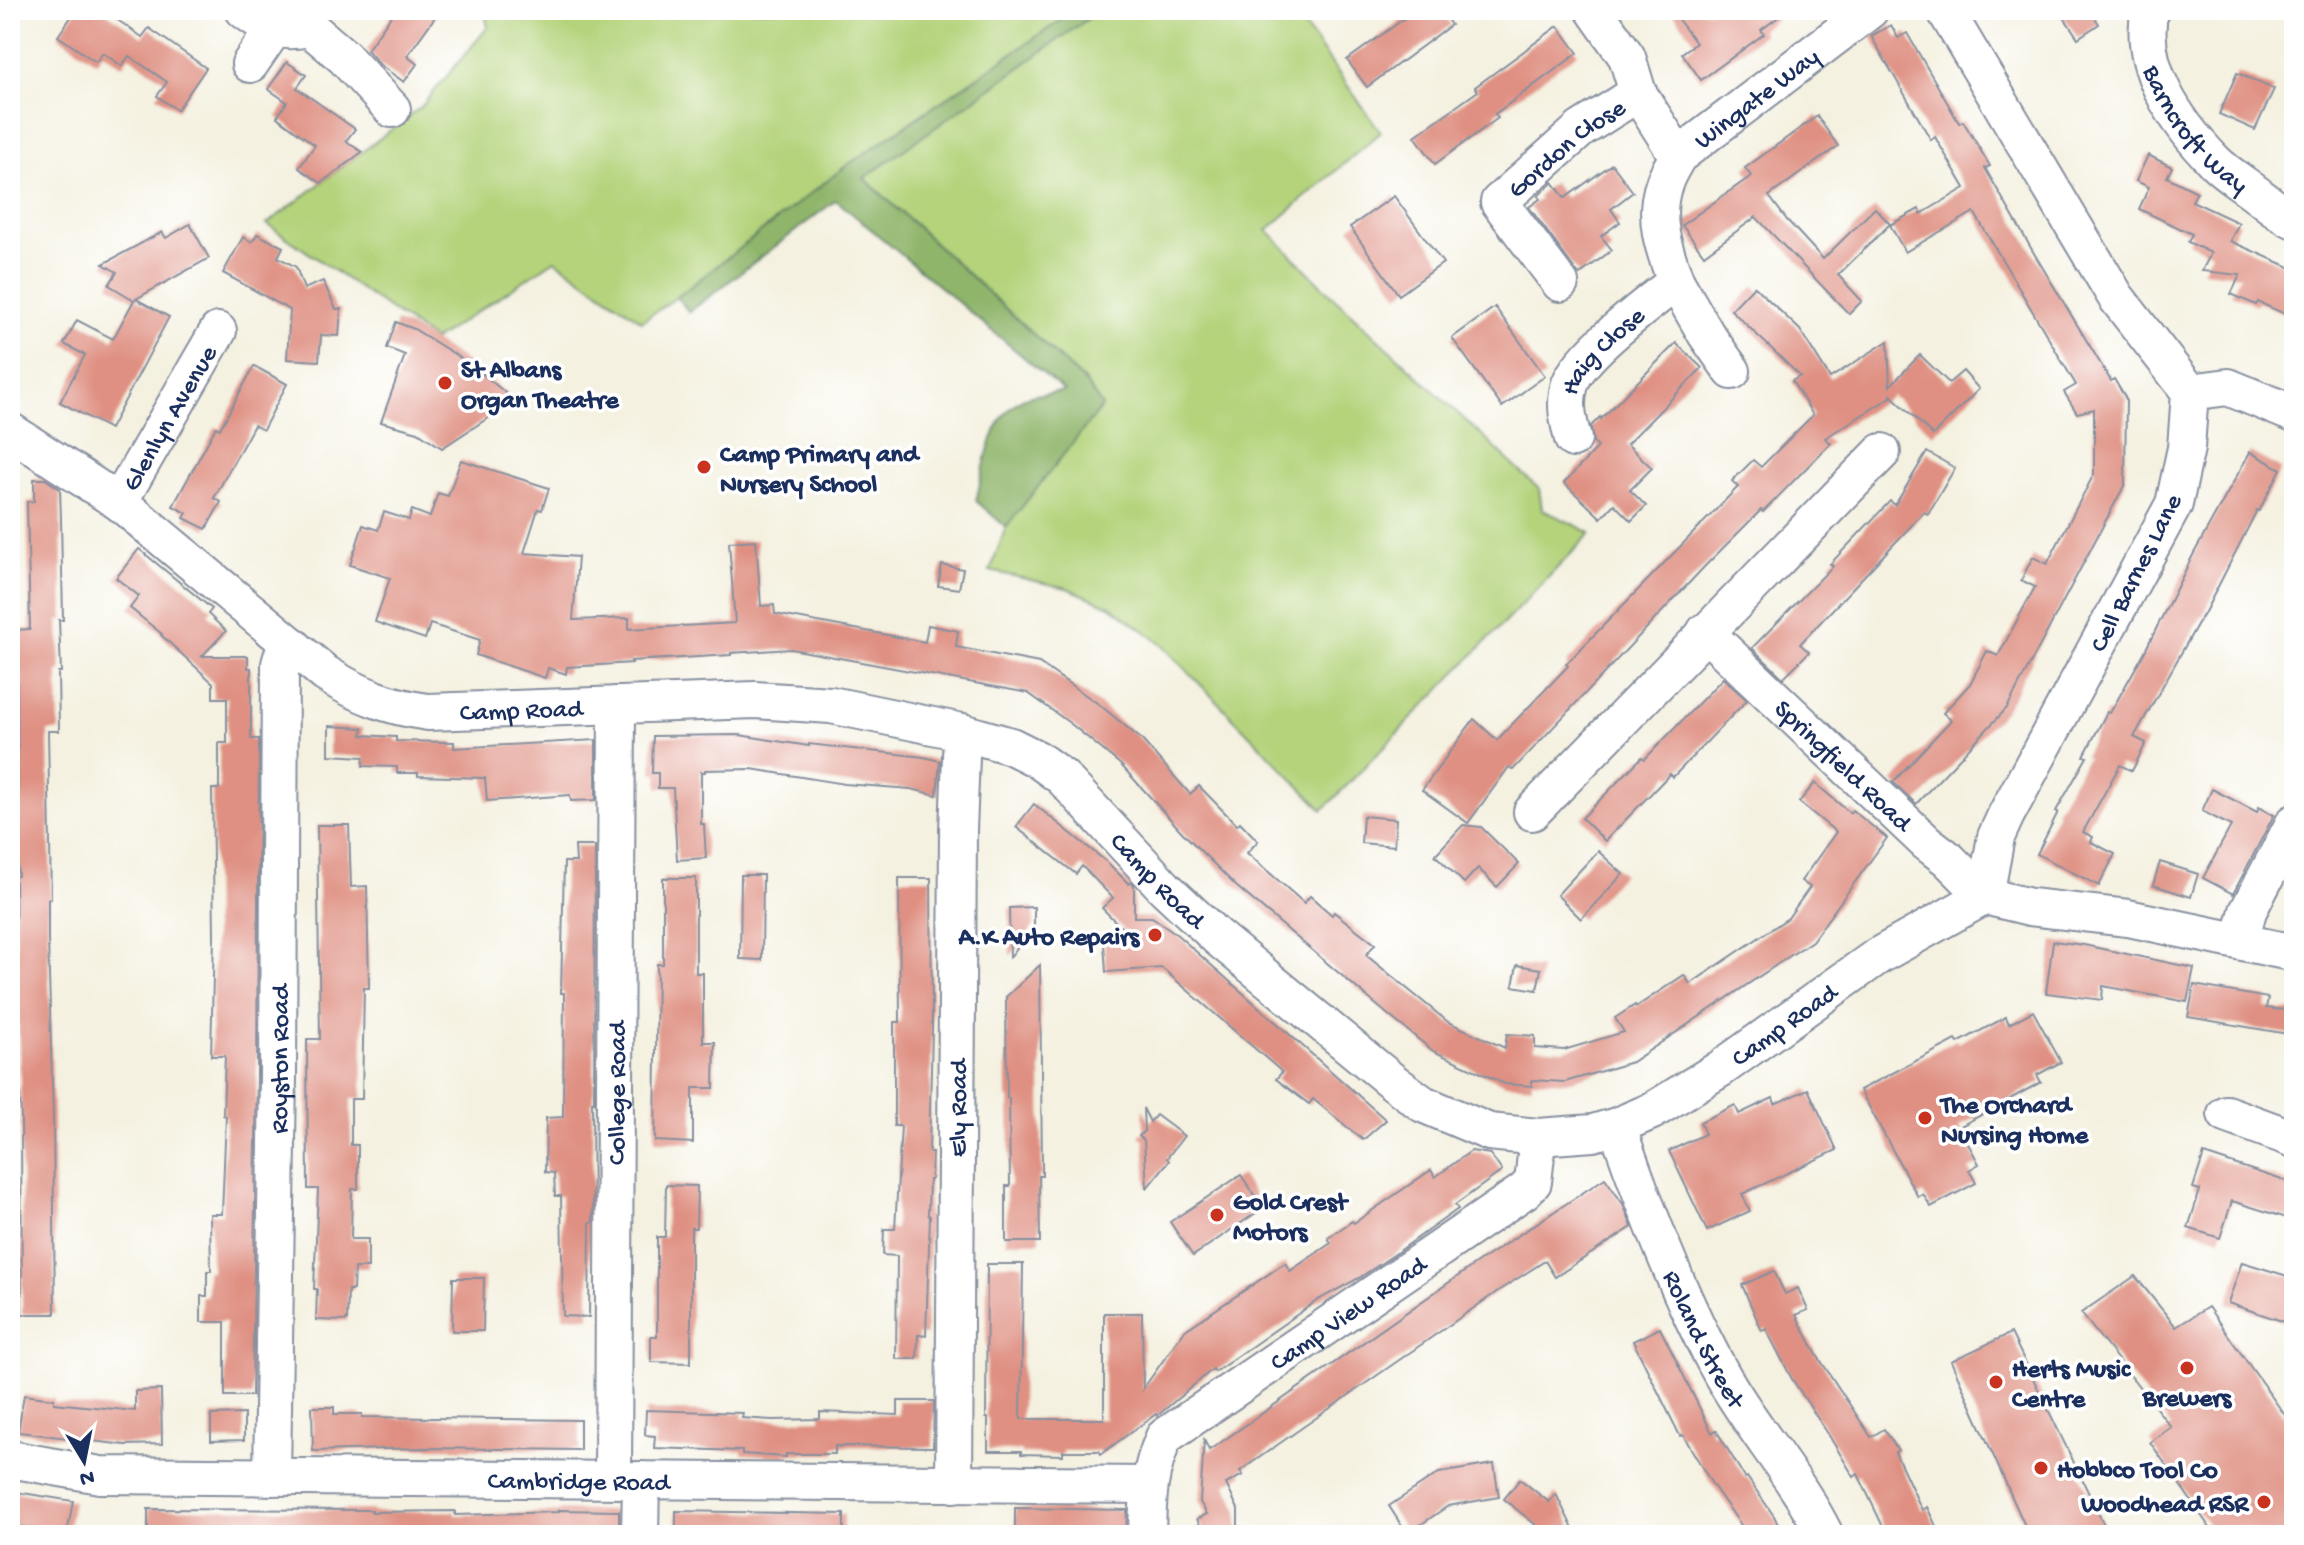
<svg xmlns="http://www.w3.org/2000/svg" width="2304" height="1545" font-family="'Gochi Hand',sans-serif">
  <rect width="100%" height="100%" fill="#fff"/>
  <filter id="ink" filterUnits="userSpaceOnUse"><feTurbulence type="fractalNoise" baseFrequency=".0125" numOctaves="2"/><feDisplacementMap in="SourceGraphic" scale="16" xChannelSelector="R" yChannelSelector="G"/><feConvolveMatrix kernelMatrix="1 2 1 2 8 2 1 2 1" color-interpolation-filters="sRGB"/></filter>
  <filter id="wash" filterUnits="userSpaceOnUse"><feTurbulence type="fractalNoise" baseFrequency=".006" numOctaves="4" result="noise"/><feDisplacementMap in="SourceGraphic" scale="32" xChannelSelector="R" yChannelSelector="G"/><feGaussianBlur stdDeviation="1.8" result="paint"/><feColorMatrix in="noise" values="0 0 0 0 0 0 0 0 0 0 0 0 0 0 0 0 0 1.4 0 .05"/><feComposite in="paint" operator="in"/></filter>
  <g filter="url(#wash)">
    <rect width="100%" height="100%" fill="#f4f1e0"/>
    <g fill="#b4d37a" stroke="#68816c" stroke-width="2">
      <polygon points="484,10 1076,10 846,166 677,297 642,321 555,260 434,340 267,224 421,107 488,27"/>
      <polygon points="1100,10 1293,10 1381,132 1267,230 1328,292 1539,489 1542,509 1591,533 1323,810 1158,641 1110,606 1067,588 990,571 1006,527 1102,406 1083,380 864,178"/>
    </g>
    <path fill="#8fb56a" stroke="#557264" stroke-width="2" d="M1076,10H1100L864,178L1083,380L1102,406L1006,527L976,501C984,468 991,410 1027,397C1038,393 1053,394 1064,391L836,200L689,312L677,297L846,166Z"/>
    <g id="blocks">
      <g fill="#df9082">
        <polygon points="76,10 103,10 142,37 149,28 206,68 177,110 157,96 167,82 129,56 122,66 103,53 96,62 58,36"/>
        <polygon points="395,10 440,10 407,56 417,64 404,82 380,65 367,50"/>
        <polygon points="1416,10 1441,10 1451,25 1367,87 1347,60"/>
        <polygon points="1671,10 1788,10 1761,30 1764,34 1701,80 1682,53 1696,43"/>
        <polygon points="2059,10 2090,10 2099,24 2078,38"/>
        <polygon points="1891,25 1898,38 1907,33 1959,123 1963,121 1990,166 1985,168 2035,255 2111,381 2114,379 2126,399 2125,484 2007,708 1916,804 1893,782 1951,720 1943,713 1970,684 1987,651 1998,656 2035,587 2021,580 2033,557 2047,564 2094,474 2094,409 2077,413 2064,392 2076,385 1974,212 1905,252 1890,225 1919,209 1921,214 1965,188 1935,137 1931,140 1871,36"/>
        <polygon points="1558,26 1578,53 1495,114 1498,118 1435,164 1415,136 1478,91 1475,87"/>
        <polygon points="287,62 306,75 297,88 355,129 346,141 362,152 321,183 299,168 315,145 277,117 287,102 268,89"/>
        <polygon points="2237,73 2274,89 2255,130 2219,114"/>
        <polygon points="1817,116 1838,146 1769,196 1787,220 1823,259 1875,208 1890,224 1838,275 1862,301 1849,314 1756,217 1704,255 1682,225 1751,176 1745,168"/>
        <polygon points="2148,155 2172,167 2167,177 2197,192 2192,201 2239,223 2230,241 2294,269 2294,318 2258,302 2256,305 2231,294 2240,275 2202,271 2211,253 2188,242 2192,234 2139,209 2149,187 2136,181"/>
        <polygon points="1612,164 1633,192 1611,209 1620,222 1601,236 1612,250 1579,275 1529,207 1540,199 1538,196 1553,182 1565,198"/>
        <polygon points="1394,196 1443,263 1399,295 1350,227"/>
        <polygon points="190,224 209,258 136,299 169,317 110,429 60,402 85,355 64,344 77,320 113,339 134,300 109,285 117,272 103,264 162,232 166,238"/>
        <polygon points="257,234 283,247 278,257 296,267 304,289 323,281 336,309 341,309 339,336 321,335 319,361 287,359 290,310 223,273 243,237 252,242"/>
        <polygon points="1754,286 1800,330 1830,378 1888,341 1890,386 1920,355 1949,383 1963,371 1979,389 1933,435 1891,395 1891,397 1825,438 1831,443 1763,512 1761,510 1706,565 1513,770 1509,767 1468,823 1422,790 1474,719 1497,740 1568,666 1566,664 1738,487 1732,481 1753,460 1761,467 1813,415 1792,381 1800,376 1731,310"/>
        <polygon points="1495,307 1545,376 1502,407 1452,338"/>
        <polygon points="396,322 414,329 472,365 508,395 508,405 442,448 418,432 381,422 405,355 387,348"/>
        <polygon points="1676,343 1702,368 1627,444 1652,468 1630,490 1646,506 1631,521 1614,504 1601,518 1564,483 1598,447 1593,442 1591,426 1600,417 1601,419"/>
        <polygon points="254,366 287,384 263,430 254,425 214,498 221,502 206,529 184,518 187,513 173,506 216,427 220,429"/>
        <polygon points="1927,452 1955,468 1928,514 1924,512 1800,644 1809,652 1783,678 1752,648 1833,566 1830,564 1890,501 1895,505"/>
        <polygon points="2250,452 2281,469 2259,511 2257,510 2203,616 2202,616 2134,737 2146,743 2132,771 2120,765 2083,832 2093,837 2091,842 2115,854 2099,886 2037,854 2058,812 2056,811 2087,757 2084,756 2107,712 2110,713 2144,653 2193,555"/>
        <polygon points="461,460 549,488 542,510 538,509 524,553 578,557 573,620 629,618 629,629 735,623 729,542 756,540 761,606 774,605 775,614 925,642 928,625 958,631 956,647 1039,663 1100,705 1141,739 1190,794 1199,786 1237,825 1240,822 1258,841 1247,853 1304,903 1310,896 1332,915 1334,912 1375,944 1366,955 1448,1022 1505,1048 1507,1034 1535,1036 1535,1048 1564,1050 1624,1032 1615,1018 1635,1005 1636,1007 1684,975 1690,984 1788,918 1810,887 1801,881 1836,832 1799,802 1815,783 1850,813 1852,810 1887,838 1812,941 1632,1062 1565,1082 1532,1080 1532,1086 1505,1084 1433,1051 1392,1018 1236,886 1182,832 1121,765 1071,724 1028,693 791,649 731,653 731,655 631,661 632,663 567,667 566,674 548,668 545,678 476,655 480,640 430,624 425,639 375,622 390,578 350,565 363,525 378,530 384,512 409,520 412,510 430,517 438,493 448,496"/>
        <polygon points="34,479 45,479 60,489 61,519 63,620 59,620 61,672 58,672 59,731 48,731 51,899 48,899 48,938 53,1116 55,1314 22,1314 21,1120 16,947 15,876 18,876 14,801 18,800 17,674 14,630 30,629 27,502 34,501"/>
        <polygon points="139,549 212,609 208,614 226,631 202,656 248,656 248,668 251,668 251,739 259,739 257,1075 252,1396 225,1396 225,1322 201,1322 201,1296 207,1296 207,1271 211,1271 210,1214 222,1214 226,1116 223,1115 225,1056 211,1056 214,936 212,789 219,789 219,743 227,743 227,698 213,698 213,683 161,635 162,634 130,608 139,596 116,578"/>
        <polygon points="942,565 963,569 959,589 938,586"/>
        <polygon points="1723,678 1747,700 1673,777 1670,774 1605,841 1582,818 1642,757 1645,759"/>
        <polygon points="329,726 363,728 362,735 396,737 396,741 454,742 454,748 596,740 596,800 571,801 570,795 487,801 485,778 418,776 418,773 397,773 397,767 363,766 364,757 329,755"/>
        <polygon points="739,735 809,746 809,744 924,757 940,761 937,795 911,789 845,784 751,769 705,770 705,772 701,772 701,824 704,824 706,858 677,860 673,788 658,788 658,773 652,773 653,736"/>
        <polygon points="2212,789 2257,812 2259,807 2274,815 2233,894 2203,878 2231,826 2202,811"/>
        <polygon points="1034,804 1108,863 1129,884 1131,882 1134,885 1134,917 1152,917 1174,932 1386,1120 1363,1140 1313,1099 1309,1104 1276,1079 1282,1072 1162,968 1106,972 1104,944 1136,942 1102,908 1113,898 1082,866 1076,874 1016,827"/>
        <polygon points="1363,816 1396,819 1394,846 1361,843"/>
        <polygon points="317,825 349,825 351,887 367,886 369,988 364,988 362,1099 351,1099 351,1145 358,1145 358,1189 352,1189 351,1239 368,1239 368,1268 354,1268 353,1290 348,1290 347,1321 316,1320 317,1289 314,1289 318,1189 308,1189 307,1039 320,1039"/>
        <polygon points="1463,825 1481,827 1519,864 1497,887 1478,868 1464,883 1435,855"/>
        <polygon points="575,846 595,846 594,1102 592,1102 593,1222 590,1223 589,1317 563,1316 561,1196 555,1196 554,1173 545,1172 546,1118 563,1117 564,993 561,993 564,862 576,862"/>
        <polygon points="1598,851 1623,874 1581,919 1557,895"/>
        <polygon points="2160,862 2198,874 2191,897 2153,885"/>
        <polygon points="741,875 763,875 762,960 740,959"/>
        <polygon points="663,878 696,878 696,973 703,973 703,1042 715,1042 714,1088 693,1088 693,1143 655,1141 657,964 663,964"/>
        <polygon points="899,878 931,878 932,1028 929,1152 932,1152 931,1180 929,1180 928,1215 930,1216 926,1335 918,1335 917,1359 896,1359 897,1256 883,1255 884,1229 895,1229 901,1126 894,1126 894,1022 900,1022"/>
        <polygon points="1034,907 1034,926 1010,957 1009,908"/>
        <polygon points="2053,941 2084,945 2194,968 2187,1002 2103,986 2102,1000 2046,993"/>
        <polygon points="1040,965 1042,1169 1042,1176 1039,1176 1040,1242 1006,1242 1006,1186 1010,1186 1009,1098 1007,1098 1006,997"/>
        <polygon points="1517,965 1541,969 1537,990 1513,986"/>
        <polygon points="2194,985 2268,998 2266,1008 2294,1011 2294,1035 2188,1017"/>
        <polygon points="2033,1011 2061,1062 2037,1075 2041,1082 1959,1127 1979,1164 1969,1170 1976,1183 1931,1207 1923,1194 1918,1197 1860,1090 1956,1040 1958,1043 2006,1017 2009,1024"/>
        <polygon points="1808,1089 1837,1150 1742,1194 1750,1211 1707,1231 1669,1151 1705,1134 1700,1122 1735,1105 1739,1114 1773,1098 1775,1104"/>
        <polygon points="1143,1108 1150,1122 1156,1115 1184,1136 1167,1158 1169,1161 1147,1188 1144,1140 1139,1136 1144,1131"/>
        <polygon points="1471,1151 1490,1154 1502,1171 1455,1205 1458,1209 1395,1254 1359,1278 1318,1300 1215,1372 1213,1369 1157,1416 1156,1414 1101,1454 1099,1451 1063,1451 1063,1455 1021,1454 1021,1451 988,1451 988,1418 986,1418 987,1264 1023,1264 1021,1419 1104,1419 1104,1313 1142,1313 1143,1389 1184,1331 1285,1263 1290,1271 1331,1243 1328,1238 1352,1221 1354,1223 1431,1170 1435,1177"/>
        <polygon points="2204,1154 2294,1184 2294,1203 2290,1219 2232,1201 2220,1238 2188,1228 2200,1190 2193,1188"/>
        <polygon points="1241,1175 1263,1208 1193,1256 1170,1222"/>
        <polygon points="1605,1178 1623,1204 1632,1227 1555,1277 1545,1261 1501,1289 1240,1471 1243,1475 1226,1484 1238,1509 1238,1535 1205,1535 1197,1519 1207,1514 1200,1502 1204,1440 1209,1450 1220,1443 1481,1260"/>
        <polygon points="666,1185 697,1186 696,1228 691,1228 691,1363 651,1362 651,1336 657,1336 657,1237 665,1237"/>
        <polygon points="2242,1262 2294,1278 2294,1325 2228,1303"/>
        <polygon points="1774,1271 1785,1294 1798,1288 1808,1310 1796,1315 1817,1355 1871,1437 1884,1429 1898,1450 1895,1452 1922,1510 1927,1507 1937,1528 1922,1535 1887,1535 1858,1474 1854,1477 1828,1434 1792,1379 1766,1329 1762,1331 1742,1285"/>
        <polygon points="2135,1276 2176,1327 2208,1307 2294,1428 2294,1535 2215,1535 2150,1442 2171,1427 2081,1313"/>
        <polygon points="453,1278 484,1278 483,1331 452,1331"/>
        <polygon points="1660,1328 1712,1433 1716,1430 1745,1478 1747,1477 1774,1516 1783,1535 1748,1535 1712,1484 1683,1435 1680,1436 1633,1341"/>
        <polygon points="2011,1333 2109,1535 2029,1535 1951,1361"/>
        <polygon points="161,1390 162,1444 125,1445 18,1432 24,1395 54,1399 54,1403 135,1411 135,1391"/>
        <polygon points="898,1401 934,1401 933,1447 835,1446 835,1454 786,1454 786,1457 742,1454 742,1451 654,1448 655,1436 645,1435 646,1410 743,1413 742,1418 772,1420 820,1419 820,1412 898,1415"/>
        <polygon points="312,1407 334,1407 334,1414 362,1414 362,1417 580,1420 580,1450 424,1448 313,1451"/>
        <polygon points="244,1414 244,1440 211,1441 211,1415"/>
        <polygon points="1494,1464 1499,1497 1448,1506 1407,1534 1389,1506 1439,1473"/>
        <polygon points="1520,1479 1549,1502 1556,1494 1576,1535 1541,1535 1536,1525 1504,1499"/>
        <polygon points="10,1491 73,1501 67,1534 10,1525"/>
        <polygon points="1015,1508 1127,1510 1126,1535 1015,1535"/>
        <polygon points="148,1509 372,1510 372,1512 455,1511 455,1515 559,1512 559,1510 619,1511 619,1535 148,1535"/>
        <polygon points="676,1511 844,1514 844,1535 676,1535"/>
      </g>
    </g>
  </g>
  <g filter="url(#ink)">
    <use href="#blocks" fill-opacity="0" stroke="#88909f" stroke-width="2"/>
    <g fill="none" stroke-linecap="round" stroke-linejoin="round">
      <g stroke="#88909f" stroke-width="40">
        <g id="minor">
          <path d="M244,10C268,28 280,34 310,28L344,57L392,109"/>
          <polyline points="1594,10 1627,57 1638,93 1678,156"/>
          <polyline points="1945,10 2116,297 2190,392 2186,448 2174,504 2006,815 1996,837 1985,896"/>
          <path id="s1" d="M2150,10C2137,66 2177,123 2215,162C2226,173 2241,182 2254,192C2267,202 2279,213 2294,220"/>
          <polyline points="250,64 274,29"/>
          <polyline points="1676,282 1706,334 1732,371"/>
          <path id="s2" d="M1560,283L1499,202L1581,129L1638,93"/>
          <polyline points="2190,392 2228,387 2294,414"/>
          <path id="s3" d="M10,431L119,502L326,674C359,695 390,707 428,712L755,700L831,705L962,732L1011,746L1037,759L1062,777L1165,888L1217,937L1392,1081L1423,1104L1489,1132L1538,1137L1593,1133L1617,1126L1652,1111L1720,1069L1878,956L1985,896L2030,907L2128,918L2294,953"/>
          <path id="s4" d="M1573,439C1568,420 1564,403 1570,384C1579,356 1651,301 1676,282C1664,250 1652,217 1664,184C1667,174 1673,165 1678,156L1870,10"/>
          <path id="s5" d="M119,502L218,331"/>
          <path id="s6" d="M1705,632L1927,843L1948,859L1985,896"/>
          <polyline points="1532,812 1882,452"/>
          <polyline points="2240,941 2248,911 2294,823"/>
          <polyline points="2226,1114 2294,1139"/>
          <path id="s7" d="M1617,1126C1645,1207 1680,1300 1722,1375C1753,1430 1797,1478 1825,1535"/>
          <path id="s8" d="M10,1459L100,1475L1148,1485"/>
          <path id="s9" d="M272,1477L278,1075L280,664L282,657L293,646"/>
          <path id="s10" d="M613,1479L617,705"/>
          <path id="s11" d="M954,1484L958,830L962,732"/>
          <polyline points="640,1535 641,1480"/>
          <path id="s12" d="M1147,1535C1148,1495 1148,1475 1164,1437L1524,1191L1533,1182L1538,1137"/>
        </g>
      </g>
      <use href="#minor" stroke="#fff" stroke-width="36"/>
    </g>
  </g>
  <g fill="#c8321e" stroke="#fff" stroke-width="3">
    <circle cx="445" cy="383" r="8"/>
    <circle cx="704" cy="467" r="8"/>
    <circle cx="1155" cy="935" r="8"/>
    <circle cx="1925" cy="1118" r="8"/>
    <circle cx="1217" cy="1215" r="8"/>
    <circle cx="2187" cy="1368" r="8"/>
    <circle cx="1996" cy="1382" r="8"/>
    <circle cx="2041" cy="1468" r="8"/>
    <circle cx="2264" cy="1502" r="8"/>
  </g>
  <g text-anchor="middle" stroke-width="7" stroke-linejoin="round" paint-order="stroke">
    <g font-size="26" fill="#1b2f5e" stroke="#fff">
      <text dy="9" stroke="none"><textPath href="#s4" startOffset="434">Wingate Way</textPath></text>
      <text dy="9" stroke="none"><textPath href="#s1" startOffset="134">Barncroft Way</textPath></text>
      <text dy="9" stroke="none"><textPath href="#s2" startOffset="188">Gordon Close</textPath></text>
      <text dy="9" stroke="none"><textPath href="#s4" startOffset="102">Haig Close</textPath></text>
      <text dy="9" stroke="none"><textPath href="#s5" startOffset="98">Glenlyn Avenue</textPath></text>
      <text transform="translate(2134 572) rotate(-63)" y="9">Cell Barnes Lane</text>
      <text dy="9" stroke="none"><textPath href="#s3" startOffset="602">Camp Road</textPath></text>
      <text dy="9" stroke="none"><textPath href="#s6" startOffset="192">Springfield Road</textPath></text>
      <text dy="9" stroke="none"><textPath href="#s3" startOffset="1298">Camp Road</textPath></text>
      <text dy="9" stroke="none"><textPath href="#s3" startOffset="2042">Camp Road</textPath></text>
      <text dy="9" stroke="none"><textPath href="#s9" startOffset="418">Royston Road</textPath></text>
      <text dy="9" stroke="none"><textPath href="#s10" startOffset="386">College Road</textPath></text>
      <text dy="9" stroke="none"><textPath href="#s11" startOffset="376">Ely Road</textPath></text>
      <text dy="9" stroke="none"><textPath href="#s12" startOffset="322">Camp View Road</textPath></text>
      <text dy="9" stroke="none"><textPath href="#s7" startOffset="230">Roland Street</textPath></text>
      <text dy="9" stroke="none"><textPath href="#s8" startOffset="570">Cambridge Road</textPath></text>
    </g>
    <g font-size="26" font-weight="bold" fill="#1b2f5e" stroke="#fff" text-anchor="start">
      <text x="461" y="377">St Albans<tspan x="461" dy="30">Organ Theatre</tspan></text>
      <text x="720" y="461">Camp Primary and<tspan x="720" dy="30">Nursery School</tspan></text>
      <text x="1139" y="944" text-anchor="end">A.K Auto Repairs</text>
      <text x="1941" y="1112">The Orchard<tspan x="1941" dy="30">Nursing Home</tspan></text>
      <text x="1233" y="1209">Gold Crest<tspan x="1233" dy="30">Motors</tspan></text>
      <text x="2012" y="1376">Herts Music<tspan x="2012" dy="30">Centre</tspan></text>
      <text x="2187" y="1405" text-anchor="middle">Brewers</text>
      <text x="2057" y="1477">Hobbco Tool Co</text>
      <text x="2248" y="1511" text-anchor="end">Woodhead RSR</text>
    </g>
  </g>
  <rect width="2304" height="1545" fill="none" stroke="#fff" stroke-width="40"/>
  <g transform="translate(84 1461) rotate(170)" stroke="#ffffff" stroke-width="6" paint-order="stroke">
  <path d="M0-6L14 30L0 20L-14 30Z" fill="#1b2f5e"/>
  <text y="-12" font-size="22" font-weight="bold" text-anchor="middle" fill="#1b2f5e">N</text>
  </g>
</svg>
